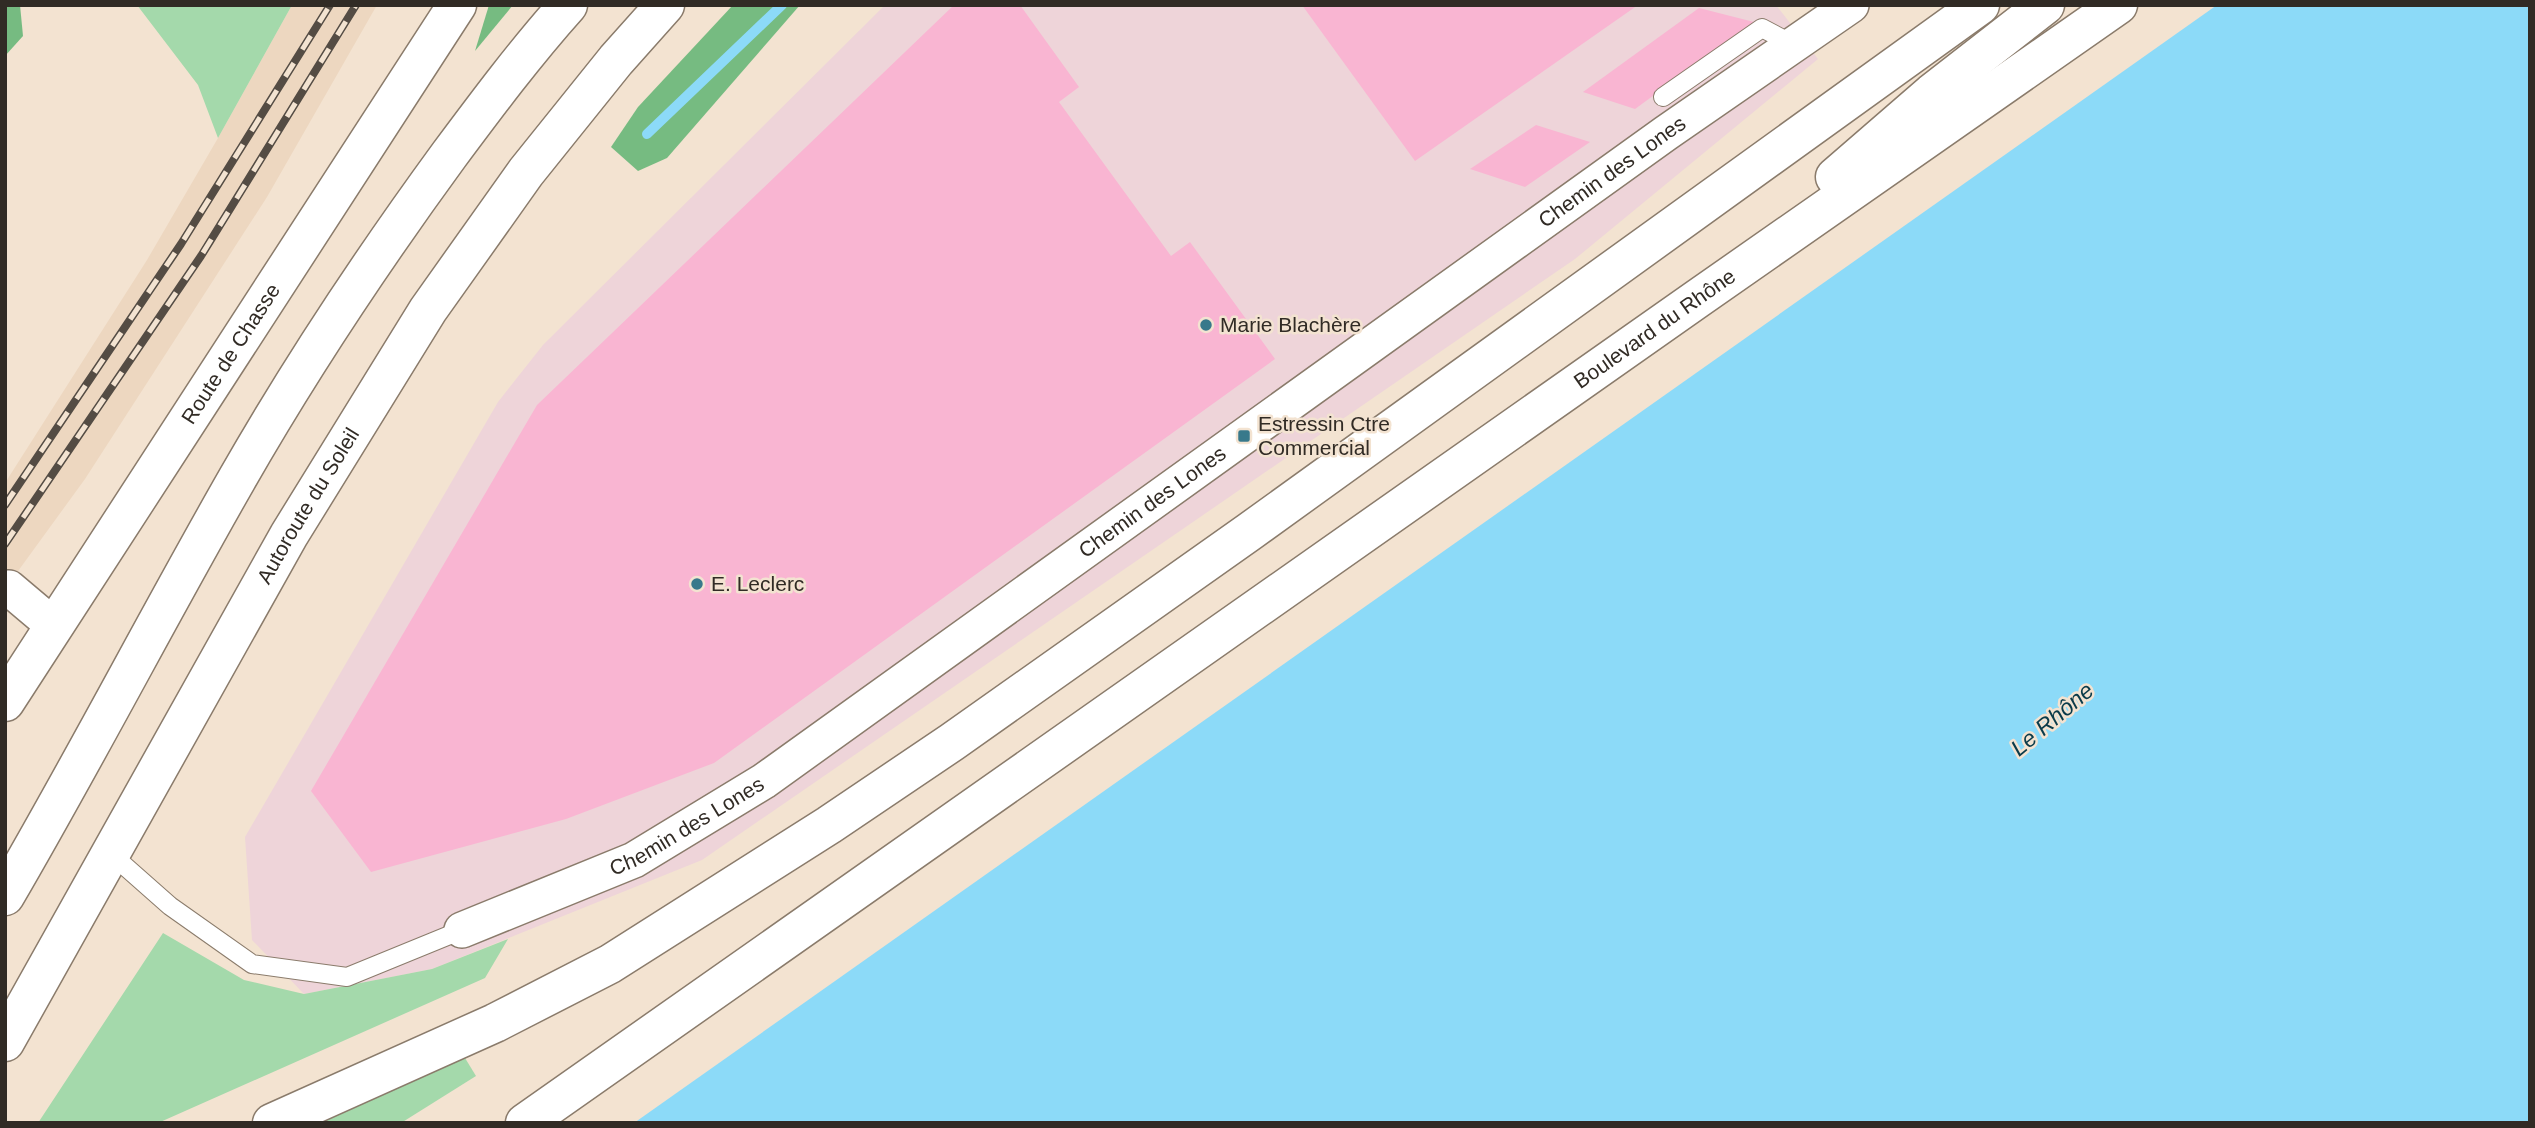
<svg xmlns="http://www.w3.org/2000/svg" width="2535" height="1128" font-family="Arial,sans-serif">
  <rect width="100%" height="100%" fill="#f3e3d1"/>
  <polygon fill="#eed4d9" points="885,5 1776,5 1818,59 1575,259 702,860 432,969 304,994 252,940 245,837 498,402 543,345"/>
  <polygon fill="#edd7c0" points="292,5 377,5 267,197 85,479 5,589 5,483 147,260 218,138"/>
  <g fill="#a4d9ab">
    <polygon points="137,5 292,5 218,138 198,85"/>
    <polygon points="163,933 244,980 304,994 432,969 508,939 485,978 158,1123 38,1123"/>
    <polygon points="465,1058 476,1076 401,1123 308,1123"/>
  </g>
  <g fill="#76bb81">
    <polygon points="5,5 20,5 23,36 5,56"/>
    <polygon points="489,5 513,5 475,51"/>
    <polygon points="733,5 800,5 667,158 638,171 611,147 638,107"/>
  </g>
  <polygon fill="#8cdaf8" points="2217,5 2530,5 2530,1123 634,1123"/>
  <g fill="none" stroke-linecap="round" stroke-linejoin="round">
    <polyline stroke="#8cdaf8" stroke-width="10" points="647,134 782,5"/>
  </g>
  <g fill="#f9b5d2">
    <polygon points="954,5 1020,5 1079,87 1059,102 1171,256 1190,242 1275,359 714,763 566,819 371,872 311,791 537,405"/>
    <polygon points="1302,5 1638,5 1415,161"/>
    <polygon points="1699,8 1754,22 1635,109 1583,92"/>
    <polygon points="1536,125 1590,142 1525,187 1470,169"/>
  </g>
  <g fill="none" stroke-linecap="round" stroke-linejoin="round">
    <g stroke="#8a7b6b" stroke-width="20">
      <g id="lane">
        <polyline points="1663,97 1762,28 1794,45"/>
        <polyline points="110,853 170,906 252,964 347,977 462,930"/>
      </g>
    </g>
    <g stroke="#8a7b6b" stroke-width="38">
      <g id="street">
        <polyline points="9,588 54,626"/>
        <path id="s1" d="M462,930L634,860L764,781L1666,133L1851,5"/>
      </g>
    </g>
    <g stroke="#8a7b6b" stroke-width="41">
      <g id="secondary">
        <path id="s2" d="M5,702L457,5"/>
      </g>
    </g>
    <g stroke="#8a7b6b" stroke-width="41">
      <g id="highway">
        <polyline points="1835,177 1932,93 2045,5"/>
        <path d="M5,896C85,759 158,617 237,479C301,367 373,259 449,155C487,104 525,53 568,5"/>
        <path id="s3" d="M5,1042L289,535L428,310L526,172L616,60L665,5"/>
        <polyline points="272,1123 495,1023 610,964 829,825 952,742 1249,532 1980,5"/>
        <path id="s4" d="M525,1123L1697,299L2118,5"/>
      </g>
    </g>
    <use href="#lane" stroke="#fff" stroke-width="18"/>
    <use href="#street" stroke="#fff" stroke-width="35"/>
    <use href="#secondary" stroke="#fff" stroke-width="38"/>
    <use href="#highway" stroke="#fff" stroke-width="38"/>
    <g stroke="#544c44" stroke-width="8">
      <g id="rail">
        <polyline points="5,505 181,244 330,5"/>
        <polyline points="5,544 201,256 356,5"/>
      </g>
    </g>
    <use href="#rail" stroke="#f3e3d1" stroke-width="5" stroke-dasharray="16" stroke-linecap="butt"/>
  </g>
  <g fill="#38798b" stroke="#f3e3d1" stroke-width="2.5">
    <circle cx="1206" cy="325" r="7"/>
    <rect x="1237" y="429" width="14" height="14" rx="3.5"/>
    <circle cx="697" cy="584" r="7"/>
  </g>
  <g text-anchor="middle" stroke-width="5" stroke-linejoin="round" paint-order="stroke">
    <g font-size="21" fill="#312b25" stroke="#f3e3d1">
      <text dy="7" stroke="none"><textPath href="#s1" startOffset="1382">Chemin des Lones</textPath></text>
      <text dy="7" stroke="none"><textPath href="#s4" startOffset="1381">Boulevard du Rhône</textPath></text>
      <text dy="7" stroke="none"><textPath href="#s2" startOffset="415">Route de Chasse</textPath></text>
      <text dy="7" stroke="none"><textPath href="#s1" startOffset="816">Chemin des Lones</textPath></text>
      <text dy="7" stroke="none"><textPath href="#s3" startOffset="616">Autoroute du Soleil</textPath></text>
      <text dy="7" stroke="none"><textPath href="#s1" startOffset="248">Chemin des Lones</textPath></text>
    </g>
    <g font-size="21" fill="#312b25" stroke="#f3e3d1" text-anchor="start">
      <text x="1220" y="332">Marie Blachère</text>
      <text x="1258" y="431">Estressin Ctre<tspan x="1258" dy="24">Commercial</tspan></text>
      <text x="711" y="591">E. Leclerc</text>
    </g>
    <g font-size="23" font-style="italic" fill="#0a3b4a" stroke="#f3e3d1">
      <text transform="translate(2052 719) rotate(-40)" y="8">Le Rhône</text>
    </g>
  </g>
  <rect width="2535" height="1128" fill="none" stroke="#312b25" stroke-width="14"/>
</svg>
